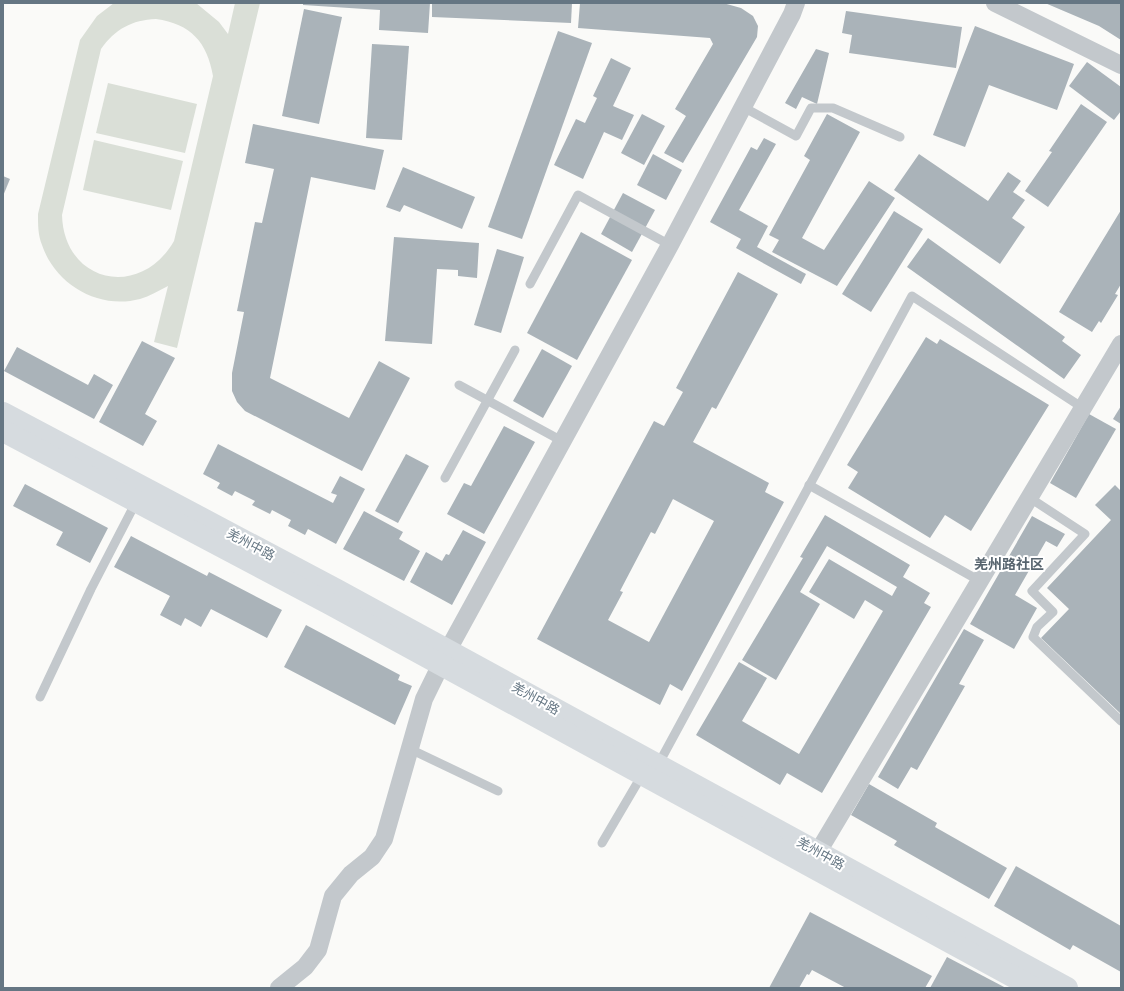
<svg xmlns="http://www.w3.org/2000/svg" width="1124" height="991" font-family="'Fira Sans','Noto Sans SC',sans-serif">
  <rect width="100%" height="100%" fill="#fafaf8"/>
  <g fill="#dadfd7" fill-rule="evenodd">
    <path d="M114,3H196L219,22L228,34L235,3H260L177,348L154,342L168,286C158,291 150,296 140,299C98,310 55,284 42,245C38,235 38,225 38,214L80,40L97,16ZM156,19C191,24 207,42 213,76L174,241C140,300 64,283 62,215L101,49C115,29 132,20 156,19Z"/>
    <polygon points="108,83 197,104 185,153 96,133"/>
    <polygon points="94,140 183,161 171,210 83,190"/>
  </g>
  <g fill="#aab3b9" fill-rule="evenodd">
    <polygon points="303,3 430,3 428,33 379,30 380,10 303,5"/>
    <polygon points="432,3 572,3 571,23 432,17"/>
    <polygon points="580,3 723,3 741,8 753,16 758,26 757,37 683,163 664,153 686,116 675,109 713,44 710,38 578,28"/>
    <polygon points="1045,3 1119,3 1121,4 1121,40 1099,26"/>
    <polygon points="304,9 342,17 319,124 282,116"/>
    <polygon points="846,11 962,27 956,68 849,53 852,35 842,33"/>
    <polygon points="975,26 1074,64 1057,110 989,85 965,147 933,135"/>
    <polygon points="558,31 592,43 522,239 488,227"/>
    <polygon points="372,44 409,46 402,140 366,138"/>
    <polygon points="816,49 829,53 817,104 802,97 796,109 785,103"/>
    <polygon points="611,58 631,68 613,106 634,115 622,140 604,132 583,179 554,165 576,119 585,123 597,98 593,96"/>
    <polygon points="1087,62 1121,87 1121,111 1114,120 1069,86"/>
    <polygon points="1081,104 1107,122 1048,207 1025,191 1052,152 1049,151"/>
    <polygon points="642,114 665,126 644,165 621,153"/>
    <polygon points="827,114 860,132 802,238 824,250 869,181 895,198 837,286 772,252 779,240 769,235 810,160 804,156"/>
    <polygon points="253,124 384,150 375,190 311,177 270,378 349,418 379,361 410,378 362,471 245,411 237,402 232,391 232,373 244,312 237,311 255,222 262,223 274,169 245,163"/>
    <polygon points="764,138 776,144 739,210 768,226 757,247 806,274 801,284 736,248 741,239 710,222 751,147 757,150"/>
    <polygon points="653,154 682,170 666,200 637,185"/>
    <polygon points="919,154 988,201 1008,172 1021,181 1013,192 1025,200 1012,218 1025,227 1000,264 894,190"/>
    <polygon points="403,167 475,197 462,229 404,205 400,212 386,207"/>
    <polygon points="3,176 10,179 3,196"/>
    <polygon points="623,193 655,210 632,252 601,234"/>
    <polygon points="1121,210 1121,284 1115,294 1118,295 1101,323 1099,321 1092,332 1059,312"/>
    <polygon points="894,211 923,229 871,312 842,294"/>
    <polygon points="581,232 632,260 577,360 527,333"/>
    <polygon points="394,237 479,243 477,278 458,276 458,270 437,269 432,344 385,341"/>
    <polygon points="928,238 1065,337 1062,341 1081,355 1064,379 907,267"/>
    <polygon points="497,249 524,257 501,333 474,325"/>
    <path d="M738,272L778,294L716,409L712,407L693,442L769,483L765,492L784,502L682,691L670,684L660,705L537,639L654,421L664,426L683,392L676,388ZM673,499L714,521L649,642L608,620L623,592L620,591L651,532L655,534Z"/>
    <polygon points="926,337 937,344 940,339 1049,405 971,531 945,515 930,538 848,488 858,472 847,465"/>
    <polygon points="142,341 175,358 145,414 157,421 143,446 99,422"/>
    <polygon points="17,347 88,385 94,374 113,385 94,419 4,371"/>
    <polygon points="542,349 572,366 543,418 513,401"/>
    <polygon points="1121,406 1121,424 1113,419"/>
    <polygon points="1089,414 1116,429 1076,498 1050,483"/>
    <polygon points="504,426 535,442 484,534 447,514 464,483 471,486"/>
    <polygon points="218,444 333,503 337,495 331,493 340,476 365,489 336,544 308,529 305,535 288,526 291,520 272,510 270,514 252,505 255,501 235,491 232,496 217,488 220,483 203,474"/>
    <polygon points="406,454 429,466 398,523 375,511"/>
    <polygon points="25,484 108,528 90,563 56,545 63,532 13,506"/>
    <polygon points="1115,485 1121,491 1121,714 1041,638 1069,609 1047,588 1111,520 1095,505"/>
    <polygon points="364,511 403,532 399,539 420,551 404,581 343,549"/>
    <polygon points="825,515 910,565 903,577 930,593 924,603 931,607 822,793 787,773 780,785 696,735 739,662 767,678 742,721 799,754 883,611 865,600 854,619 809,592 829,559 892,596 897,587 827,546 800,592 820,604 776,680 742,660 803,558 800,557"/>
    <polygon points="1032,516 1065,534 1057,547 1046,541 1015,595 1037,608 1014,649 970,624"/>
    <polygon points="463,530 486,542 452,605 410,582 426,552 442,561 446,554 449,555"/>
    <polygon points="131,536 207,576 209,572 282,610 267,638 211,609 201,627 185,618 181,626 160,615 170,596 114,567"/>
    <polygon points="306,625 400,675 398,680 412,686 395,725 284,667"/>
    <polygon points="964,629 984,640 959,684 965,686 917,770 911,767 898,789 878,777"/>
    <polygon points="869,784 937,823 935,827 1007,868 989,899 894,845 897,841 851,815"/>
    <polygon points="1016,866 1121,926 1121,972 1073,945 1070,950 994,906"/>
    <polygon points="810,912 932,976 925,988 846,988 812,970 809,975 807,974 799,988 769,988"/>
    <polygon points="947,957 1006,988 930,988"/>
  </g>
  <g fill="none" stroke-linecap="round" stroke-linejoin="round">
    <g stroke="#c3c8cc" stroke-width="9">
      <polyline points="743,107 796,136 811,108 833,108 900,137"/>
      <polyline points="530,284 578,195 670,245"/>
      <polyline points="459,385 562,441"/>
      <polyline points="445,478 515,350"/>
      <polyline points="809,485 980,581"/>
      <polyline points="1030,498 1085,534 1032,591 1053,612 1037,627 1033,637 1121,721"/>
      <polyline points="40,697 91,589 136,502"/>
      <polyline points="410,749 498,791"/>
      <polyline points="658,765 912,296 1083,408"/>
      <polyline points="602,843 642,775"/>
    </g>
    <g stroke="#c3c8cc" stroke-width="18">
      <polyline points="995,3 1121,65"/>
      <polyline points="818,852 1121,344"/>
      <polyline points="279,988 305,967 318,950 333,896 351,874 372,857 384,839 424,699 448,650 670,245 792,14 796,3"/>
    </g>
    <g stroke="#d6dbdf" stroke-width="22">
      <polyline points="3,413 337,590 1067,988"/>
      <polyline points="3,431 330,604 1034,988"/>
    </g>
  </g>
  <g text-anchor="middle" stroke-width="4" stroke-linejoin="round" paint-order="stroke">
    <g font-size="13" fill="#657683" stroke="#fff">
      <text transform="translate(251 544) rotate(28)" y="5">羌州中路</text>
      <text transform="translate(536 698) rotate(29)" y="5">羌州中路</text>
      <text transform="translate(821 853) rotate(29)" y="5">羌州中路</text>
    </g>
    <g font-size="14" font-weight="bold" fill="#57646e" stroke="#fff">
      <text x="1009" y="569">羌州路社区</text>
    </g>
  </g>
  <rect width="1124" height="991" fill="none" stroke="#657683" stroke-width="8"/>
</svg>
